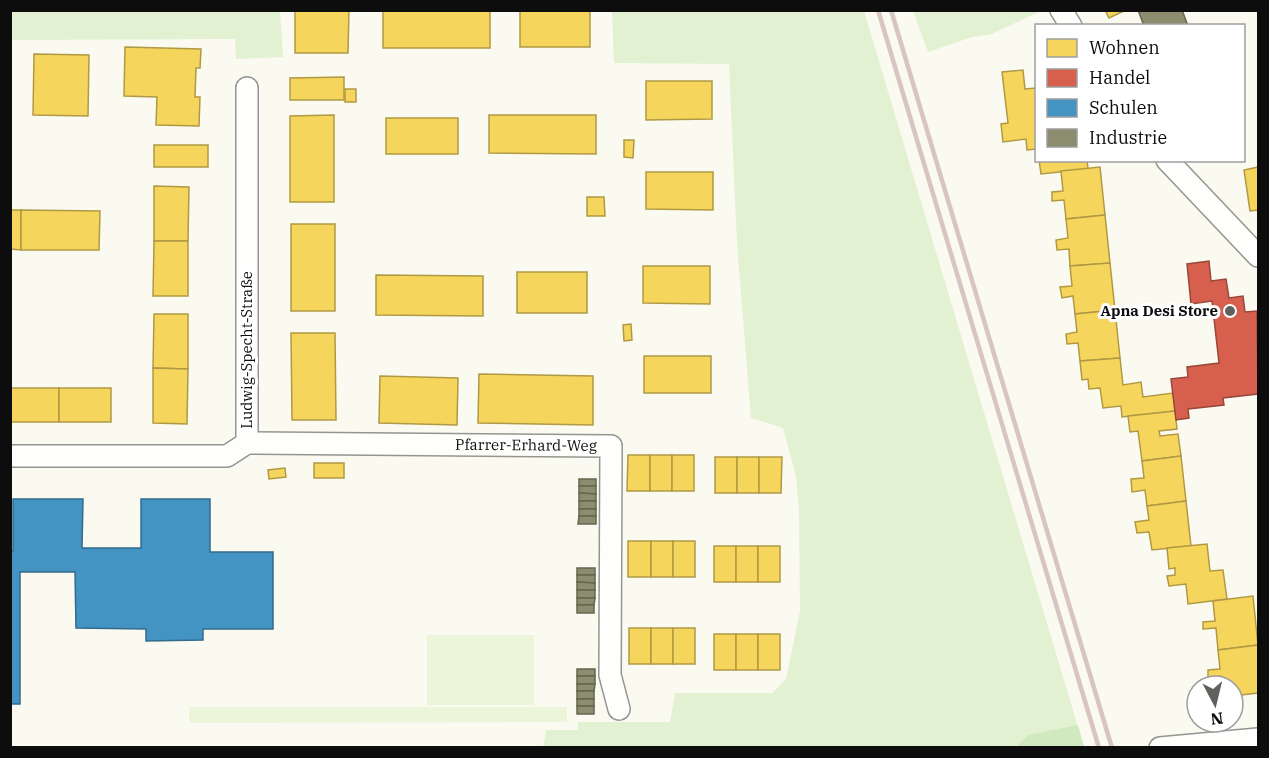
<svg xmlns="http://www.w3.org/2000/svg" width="1269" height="758" font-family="'IBM Plex Serif',serif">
  <rect width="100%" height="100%" fill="#fbfaf1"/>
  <g fill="#e2f1d1">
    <polygon points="10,11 280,11 283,57 236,59 235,39 11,40"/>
    <polygon points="612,11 864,11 1084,747 543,748 546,730 578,730 578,722 670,722 675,693 772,693 786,679 800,611 799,511 796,476 783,428 751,418 737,244 729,64 614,63"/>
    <polygon points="913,11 913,10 1041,11 992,34 972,37 928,52"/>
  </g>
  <polygon fill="#d1e9be" points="1078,725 1084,747 1016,747 1028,735"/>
  <g fill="#ecf5da">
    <rect x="427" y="635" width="107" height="70"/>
    <polygon points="189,707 567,707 567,722 189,723"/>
  </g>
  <g fill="#f6d55c" stroke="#b09944" stroke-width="1.5">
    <polygon points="295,10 349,10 348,53 295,53"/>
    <rect x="383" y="10" width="107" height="38"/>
    <rect x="520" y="10" width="70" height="37"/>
    <polygon points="1105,10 1126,10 1109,18"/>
    <polygon points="125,47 201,49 200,68 196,68 195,97 200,97 199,126 156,125 157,97 124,96"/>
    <polygon points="34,54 89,55 88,116 33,115"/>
    <polygon points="1023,70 1025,89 1036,88 1036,149 1027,150 1026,139 1003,142 1001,124 1008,123 1002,72"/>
    <polygon points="344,77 344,100 290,100 290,78"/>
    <polygon points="646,81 712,81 712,119 646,120"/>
    <rect x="345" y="89" width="11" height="13"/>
    <polygon points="334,115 334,202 290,202 290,116"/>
    <polygon points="489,115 596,115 596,154 489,153"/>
    <rect x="386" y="118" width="72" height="36"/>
    <polygon points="624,140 634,140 633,158 624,157"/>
    <rect x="154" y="145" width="54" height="22"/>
    <polygon points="1039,160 1087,160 1088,169 1041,174"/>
    <polygon points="1100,167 1105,215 1066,219 1064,200 1052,201 1052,192 1063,191 1061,171"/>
    <polygon points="1258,167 1258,210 1250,211 1244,170"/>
    <polygon points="646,172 713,172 713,210 646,209"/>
    <polygon points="154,186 189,187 188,241 154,241"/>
    <polygon points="587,197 604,197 605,216 587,216"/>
    <polygon points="10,210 21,210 21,250 10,249"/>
    <polygon points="21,210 100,211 99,250 21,250"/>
    <polygon points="1105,215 1110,263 1070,266 1069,249 1057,250 1056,240 1068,238 1066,219"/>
    <rect x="291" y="224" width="44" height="87"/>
    <polygon points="154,241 188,241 188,296 153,296"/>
    <polygon points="1110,263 1115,310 1075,314 1073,296 1062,298 1060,287 1072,286 1070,266"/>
    <polygon points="643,266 710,266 710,304 643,303"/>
    <rect x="517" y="272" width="70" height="41"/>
    <polygon points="376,275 483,276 483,316 376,315"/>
    <polygon points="1115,310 1120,358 1080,361 1078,343 1067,344 1066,334 1077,332 1075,314"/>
    <polygon points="154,314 188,314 188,369 153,368"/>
    <polygon points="631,324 632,340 624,341 623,325"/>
    <polygon points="291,333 335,333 336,420 292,420"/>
    <rect x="644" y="356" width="67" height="37"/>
    <polygon points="1120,358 1123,385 1141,382 1143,397 1173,393 1175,411 1122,417 1121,406 1103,408 1100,388 1089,389 1088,379 1082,380 1080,361"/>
    <polygon points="153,368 188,369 187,424 153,423"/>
    <polygon points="479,374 593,376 593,425 478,423"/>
    <polygon points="380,376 458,378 457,425 379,423"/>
    <rect x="10" y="388" width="49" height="34"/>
    <rect x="59" y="388" width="52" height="34"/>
    <polygon points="1175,411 1177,429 1159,431 1160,436 1178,434 1181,456 1142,461 1138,431 1130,432 1128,416"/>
    <polygon points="628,455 650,455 650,491 627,491"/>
    <rect x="650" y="455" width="22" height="36"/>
    <rect x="672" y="455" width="22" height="36"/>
    <polygon points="1181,456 1186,501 1147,506 1145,490 1132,492 1131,479 1144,478 1142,461"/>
    <rect x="715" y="457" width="22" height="36"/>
    <rect x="737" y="457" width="22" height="36"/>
    <polygon points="759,457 782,457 781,493 759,493"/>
    <rect x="314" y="463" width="30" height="15"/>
    <polygon points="285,468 286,477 269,479 268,470"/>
    <polygon points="1186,501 1191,546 1152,550 1149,532 1137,533 1135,522 1149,520 1147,506"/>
    <rect x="628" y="541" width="23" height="36"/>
    <rect x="651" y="541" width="22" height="36"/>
    <rect x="673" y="541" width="22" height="36"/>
    <polygon points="1207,544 1210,571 1223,570 1227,599 1188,604 1186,584 1169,586 1167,576 1175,575 1175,568 1169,569 1167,548"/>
    <rect x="714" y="546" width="22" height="36"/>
    <rect x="736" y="546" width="22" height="36"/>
    <rect x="758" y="546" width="22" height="36"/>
    <polygon points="1253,596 1258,645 1218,650 1216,628 1203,629 1203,622 1215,621 1213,601"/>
    <rect x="629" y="628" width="22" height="36"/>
    <rect x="651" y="628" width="22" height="36"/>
    <rect x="673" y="628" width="22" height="36"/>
    <rect x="714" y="634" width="22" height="36"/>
    <rect x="736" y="634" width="22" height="36"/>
    <rect x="758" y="634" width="22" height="36"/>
    <polygon points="1258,645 1258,693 1233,696 1233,686 1222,686 1221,676 1208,678 1208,670 1220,669 1218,650"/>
  </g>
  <polygon fill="#d6604d" stroke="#9a473a" stroke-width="1.5" points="1209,261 1211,281 1226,279 1229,298 1243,296 1245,312 1257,311 1258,394 1223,398 1224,405 1188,409 1189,418 1176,420 1171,379 1188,377 1187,367 1219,363 1212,301 1191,304 1187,264"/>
  <polygon fill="#4393c3" stroke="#336b8c" stroke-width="1.5" points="13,499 83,499 82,548 141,548 141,499 210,499 210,552 273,552 273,629 203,629 203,640 146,641 146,629 76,628 75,572 20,572 20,704 10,704 10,551 13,551"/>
  <g fill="#8c8c6e" stroke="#666651" stroke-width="1.5">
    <polygon points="1138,10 1182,10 1188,26 1144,26"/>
    <rect x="579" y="479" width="17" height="7"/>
    <polygon points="579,486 596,486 596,494 579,493"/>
    <polygon points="579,493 596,494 596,501 579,501"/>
    <rect x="579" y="501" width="17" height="8"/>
    <rect x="579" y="509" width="17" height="7"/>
    <polygon points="579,516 596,516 596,524 578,524"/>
    <rect x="577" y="568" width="18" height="7"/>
    <polygon points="577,575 595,575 595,583 577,582"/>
    <polygon points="577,582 595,583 595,590 577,590"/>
    <rect x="577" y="590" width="18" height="8"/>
    <polygon points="577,598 595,598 594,605 577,605"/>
    <rect x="577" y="605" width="17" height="8"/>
    <rect x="577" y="669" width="18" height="7"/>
    <rect x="577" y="676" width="18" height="8"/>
    <polygon points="577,684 595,684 594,691 577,691"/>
    <rect x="577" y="691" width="17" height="8"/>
    <rect x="577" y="699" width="17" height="7"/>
    <rect x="577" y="706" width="17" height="8"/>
  </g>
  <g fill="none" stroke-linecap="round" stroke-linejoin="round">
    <g stroke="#949490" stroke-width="24">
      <g id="minor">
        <polyline points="1061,10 1071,26"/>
        <polyline points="1167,160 1258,256"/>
        <path id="s1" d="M247,443L611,446L610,675L619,709"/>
        <polyline points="247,443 247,88"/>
        <polyline points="10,456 227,456 247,443"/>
        <polyline points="1160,748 1258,739"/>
      </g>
    </g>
    <use href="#minor" stroke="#fefefd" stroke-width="21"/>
    <g stroke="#d8c5c3" stroke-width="4.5">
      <polyline points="878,10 1099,748"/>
      <polyline points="891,10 1112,748"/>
    </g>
  </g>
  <circle fill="#60605d" stroke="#fff" stroke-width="2" cx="1230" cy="311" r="6"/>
  <g text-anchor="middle" stroke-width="6" stroke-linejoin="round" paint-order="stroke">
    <g font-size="15" font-weight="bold" fill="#0d0d0d" stroke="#fff" text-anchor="end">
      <text x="1218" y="316">Apna Desi Store</text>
    </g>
    <g font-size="15" fill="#0d0d0d" stroke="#fff">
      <text transform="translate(247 350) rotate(-90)" y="5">Ludwig-Specht-Straße</text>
      <text dy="5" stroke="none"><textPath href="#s1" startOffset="279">Pfarrer-Erhard-Weg</textPath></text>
    </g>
  </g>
  <rect width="1269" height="758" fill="none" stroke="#0d0d0d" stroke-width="24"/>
  <rect x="1035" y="24" width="210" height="138" fill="#ffffff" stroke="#9e9e9e" stroke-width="1.5"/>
  <rect x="1047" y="39" width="30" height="18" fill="#f6d55c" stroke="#9e9e9e" stroke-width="1.5"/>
  <text x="1089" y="54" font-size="18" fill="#0d0d0d">Wohnen</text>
  <rect x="1047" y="69" width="30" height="18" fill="#d6604d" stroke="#9e9e9e" stroke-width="1.5"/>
  <text x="1089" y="84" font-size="18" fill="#0d0d0d">Handel</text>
  <rect x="1047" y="99" width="30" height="18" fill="#4393c3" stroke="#9e9e9e" stroke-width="1.5"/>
  <text x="1089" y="114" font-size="18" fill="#0d0d0d">Schulen</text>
  <rect x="1047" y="129" width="30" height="18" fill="#8c8c6e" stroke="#9e9e9e" stroke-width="1.5"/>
  <text x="1089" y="144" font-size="18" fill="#0d0d0d">Industrie</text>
  <g transform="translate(1215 704) rotate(173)"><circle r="28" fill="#ffffff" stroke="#9e9e9e" stroke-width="1.5"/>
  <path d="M0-4.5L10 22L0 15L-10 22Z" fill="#60605d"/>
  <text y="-9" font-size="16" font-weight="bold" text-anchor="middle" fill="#0d0d0d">N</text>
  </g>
</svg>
